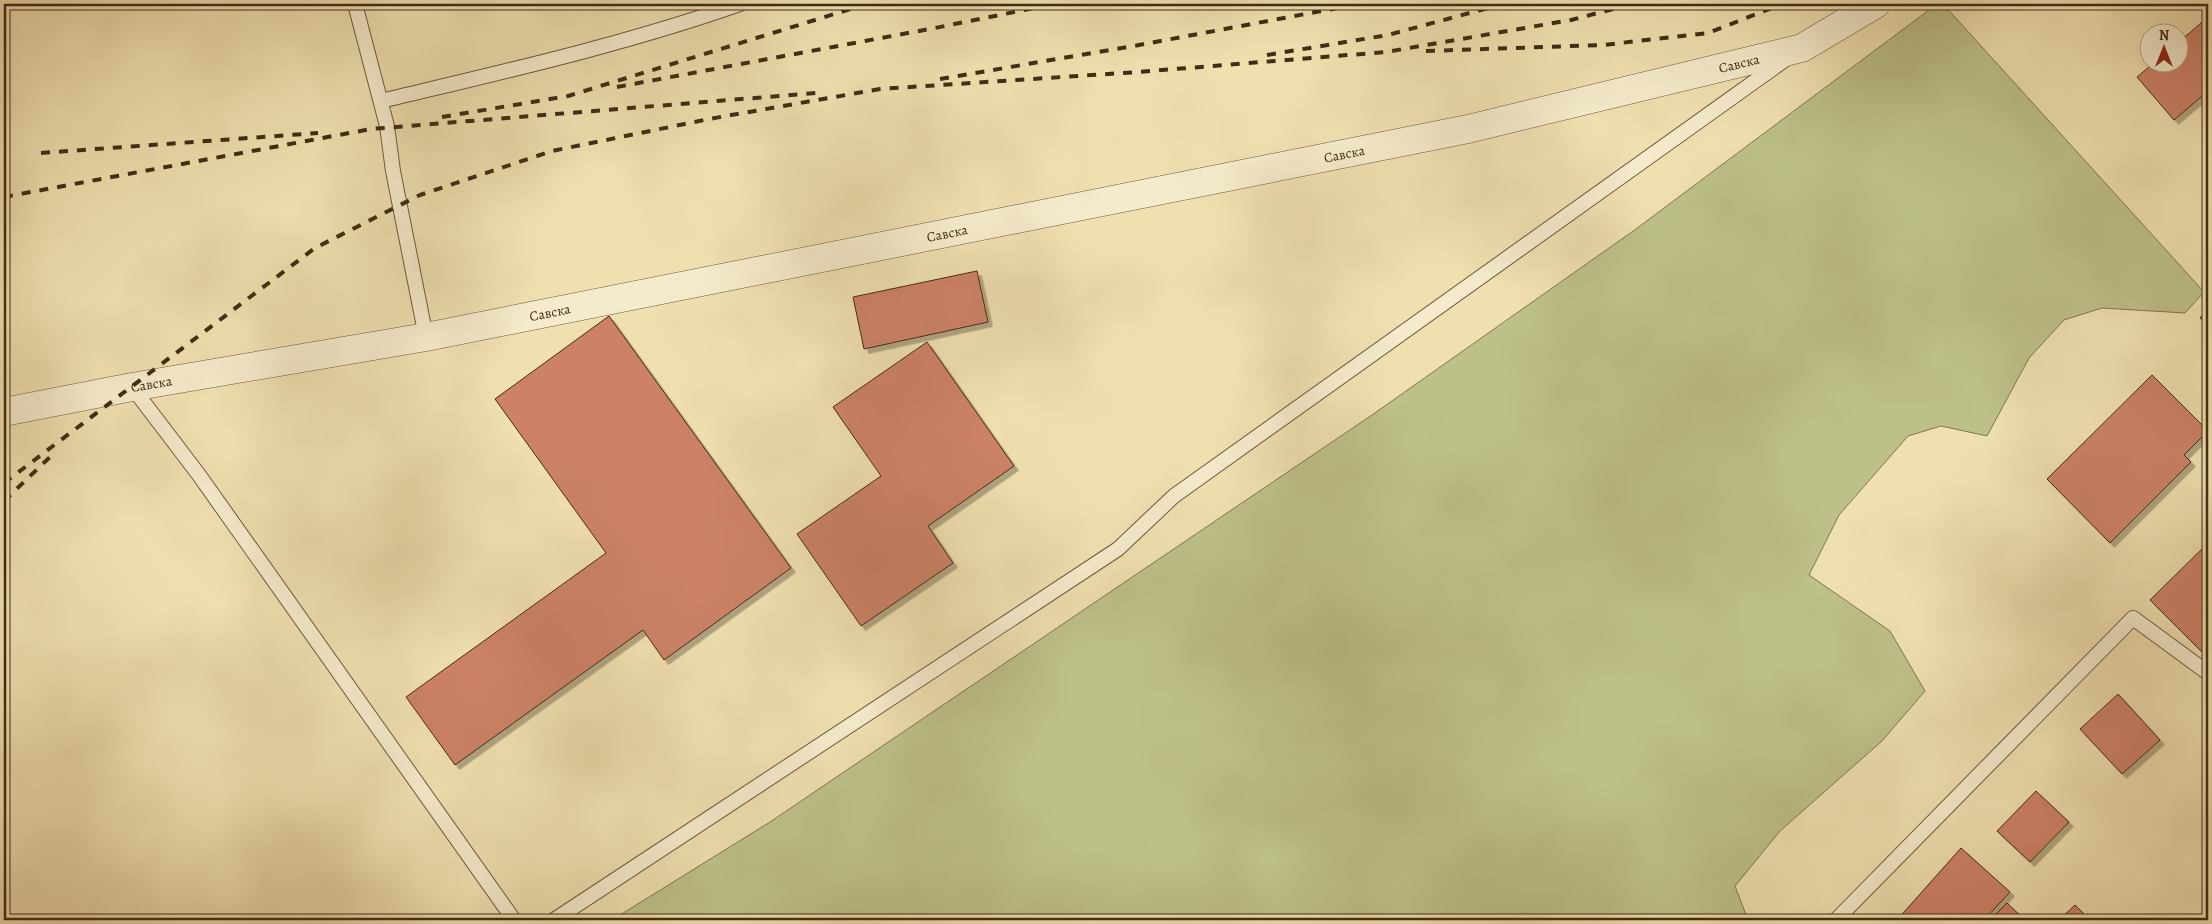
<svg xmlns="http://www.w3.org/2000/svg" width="2212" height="924" font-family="Alegreya,serif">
  <defs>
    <filter id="shadow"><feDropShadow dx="4.5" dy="4.5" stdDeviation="0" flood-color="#0004"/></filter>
  </defs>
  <rect width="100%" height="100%" fill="#f0e0b0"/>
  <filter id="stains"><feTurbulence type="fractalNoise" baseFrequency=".004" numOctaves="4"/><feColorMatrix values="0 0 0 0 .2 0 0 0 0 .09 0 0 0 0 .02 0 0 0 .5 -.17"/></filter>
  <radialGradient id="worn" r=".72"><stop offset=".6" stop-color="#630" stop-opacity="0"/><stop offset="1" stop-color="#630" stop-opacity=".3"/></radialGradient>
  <polygon fill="#bdc188" stroke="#7f764e" points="1937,4 1943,4 2204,292 2185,313 2102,308 2064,320 2029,358 1987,436 1941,426 1908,436 1839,515 1809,575 1890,631 1925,691 1882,741 1780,831 1735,886 1748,920 612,920 770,822 1372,415 1636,229"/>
  <g fill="#cd8268" stroke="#412c14" filter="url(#shadow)">
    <polygon points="2208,17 2208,91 2174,120 2137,77 2155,62 2180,62 2180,41"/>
    <polygon points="977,271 988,322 864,349 853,297"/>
    <polygon points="2208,308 2208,325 2200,318"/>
    <polygon points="609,316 791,568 664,660 643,630 455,765 406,697 606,553 495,399"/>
    <polygon points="927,342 1014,466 928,526 953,563 861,626 797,534 881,476 833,407"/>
    <polygon points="2152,375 2208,431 2184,455 2191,462 2110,543 2047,479"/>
    <polygon points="2208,543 2208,658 2150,600"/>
    <polygon points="2118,694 2160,740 2122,774 2080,729"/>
    <polygon points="2036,791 2069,822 2030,862 1997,831"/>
    <polygon points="1961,848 2010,892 1984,920 1897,920"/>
    <polygon points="2007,903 2025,920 1990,920"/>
    <polygon points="2075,905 2090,920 2059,920"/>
  </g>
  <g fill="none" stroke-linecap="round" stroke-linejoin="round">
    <g stroke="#6d593b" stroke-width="16">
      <g id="lane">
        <polyline points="355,4 387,126 393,171 426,337"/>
        <path d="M381,101C502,72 623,45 740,4"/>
        <polyline points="132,387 199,475 514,920"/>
        <polyline points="554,920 1118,549 1174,496 1786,59"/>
        <polyline points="1836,920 2133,618 2208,673"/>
      </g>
    </g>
    <g stroke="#6d593b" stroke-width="29">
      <g id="street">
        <path id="s1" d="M4,412L132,387L426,337L1468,129L1802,48L1876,4"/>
      </g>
    </g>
    <use href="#lane" stroke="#f5ebcc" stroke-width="14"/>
    <use href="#street" stroke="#f5ebcc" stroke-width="28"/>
    <g stroke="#412c14" stroke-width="4" stroke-dasharray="9 9" stroke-linecap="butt">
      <polyline points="1426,51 1603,45 1708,33 1782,4"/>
      <polyline points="1267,55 1388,35 1503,4"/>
      <polyline points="940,79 1139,45 1359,4"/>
      <polyline points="617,87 935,28 1054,4"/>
      <polyline points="442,117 568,96 867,4"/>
      <polyline points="41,153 318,133"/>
      <polyline points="4,197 371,129 816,93"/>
      <polyline points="4,483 315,248 420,195 552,151 709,119 880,89 1138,72 1386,52 1571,20 1632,4"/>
      <polyline points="4,501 51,456"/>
    </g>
  </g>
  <g text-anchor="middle" stroke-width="4.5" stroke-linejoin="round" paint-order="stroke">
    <g font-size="14" fill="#412c14" stroke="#f5ebcc">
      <text dy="5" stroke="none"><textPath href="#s1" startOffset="1770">Савска</textPath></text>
      <text dy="5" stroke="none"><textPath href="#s1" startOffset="1365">Савска</textPath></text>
      <text dy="5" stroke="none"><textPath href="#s1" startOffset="960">Савска</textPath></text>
      <text dy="5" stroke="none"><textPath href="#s1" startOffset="555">Савска</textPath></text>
      <text dy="5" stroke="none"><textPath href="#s1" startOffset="150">Савска</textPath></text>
    </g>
  </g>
  <rect width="2212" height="924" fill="none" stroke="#f0e0b0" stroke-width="20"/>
  <rect x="5" y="5" width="2202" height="914" fill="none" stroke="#412c14" stroke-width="2.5"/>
  <rect x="10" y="10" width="2192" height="904" fill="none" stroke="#412c14"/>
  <g transform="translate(2164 48)"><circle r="24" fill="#f5ebcc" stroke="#ad9f82"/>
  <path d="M0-4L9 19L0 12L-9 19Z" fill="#8f2418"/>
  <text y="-8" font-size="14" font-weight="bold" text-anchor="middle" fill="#412c14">N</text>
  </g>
  <rect width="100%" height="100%" filter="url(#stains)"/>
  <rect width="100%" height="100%" fill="url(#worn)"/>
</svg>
